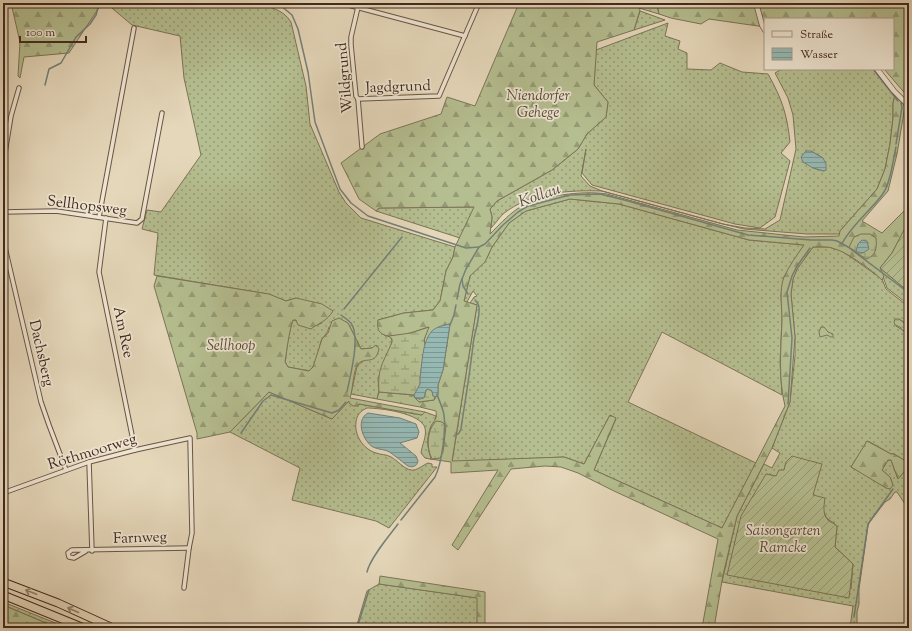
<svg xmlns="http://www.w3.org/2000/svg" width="912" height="631" font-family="'Sorts Mill Goudy',serif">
  <defs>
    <pattern id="grass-dots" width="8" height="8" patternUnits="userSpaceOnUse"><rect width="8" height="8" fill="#b5be90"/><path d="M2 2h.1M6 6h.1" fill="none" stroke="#959b75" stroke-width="1.8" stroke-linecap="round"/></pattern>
    <pattern id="forest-firs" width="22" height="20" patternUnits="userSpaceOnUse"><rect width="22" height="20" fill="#b5be90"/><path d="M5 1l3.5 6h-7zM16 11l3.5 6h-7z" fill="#959b75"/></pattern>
    <pattern id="wetland-marsh" width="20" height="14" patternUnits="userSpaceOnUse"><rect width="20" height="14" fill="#b5be90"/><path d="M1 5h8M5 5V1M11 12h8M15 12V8" fill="none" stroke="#959b75"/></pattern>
    <pattern id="garden-furrows" width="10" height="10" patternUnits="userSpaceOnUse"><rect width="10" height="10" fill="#b5be90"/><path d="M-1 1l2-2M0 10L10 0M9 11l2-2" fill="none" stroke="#959b75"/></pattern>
    <pattern id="water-rules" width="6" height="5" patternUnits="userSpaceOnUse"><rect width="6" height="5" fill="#96b9b4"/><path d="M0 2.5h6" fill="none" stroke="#7c9792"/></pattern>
  </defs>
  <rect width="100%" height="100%" fill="#e5d7ba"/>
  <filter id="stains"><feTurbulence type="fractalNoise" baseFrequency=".005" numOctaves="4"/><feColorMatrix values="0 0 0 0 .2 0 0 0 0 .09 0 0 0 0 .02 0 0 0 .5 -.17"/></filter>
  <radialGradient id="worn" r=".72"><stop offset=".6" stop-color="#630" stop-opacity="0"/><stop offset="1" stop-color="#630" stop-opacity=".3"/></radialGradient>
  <g fill="url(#grass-dots)" stroke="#7c7457" fill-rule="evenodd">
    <path d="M106,3H255C269,7 283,9 291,22L306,86L310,124L339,192L346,203L361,218L455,247L453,257L446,271L440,301L433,310L404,313L378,320L385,336C389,336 392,337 392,342L378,379L379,392L377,399L351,394L357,366L362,362L372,348L361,349L348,323L329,327C327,335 324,335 321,341C318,351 318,363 309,371L288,367L285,362C287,349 288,333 293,320L314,326L322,323L296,298L286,301L268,294L154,275L158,233L142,229L147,210L161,212L201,155L184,78L180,36L132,25Z"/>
    <polygon points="636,3 657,3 659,14 639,8"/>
    <polygon points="640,11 665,20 634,30"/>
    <path d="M668,23L665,36L680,41L678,49L687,53V69L711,70L720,63L742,72L768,74C782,99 787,114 790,142L781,153L790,161L775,217L760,228L735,224L592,185L582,173L586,149L581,176L590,186L602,191L723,224L745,228L765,229L780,220L796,149L793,115L788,98L775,73L782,69H875L895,95L893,103V118L890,144L885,169L877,189L840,231L839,234H807L744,229L723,224L602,191C569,190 530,192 503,214C499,218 495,224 491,228L492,217L490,209L497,201L552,170L578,149L587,134L606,117L608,102L594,85L596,50ZM811,151L823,158L824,171L813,168Z"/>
    <polygon points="570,199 619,204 749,240 804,245 784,277 781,295 782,318 780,363 782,395 662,332 628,402 756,463 722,528 594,470 616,419 610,415 584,464 564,457 452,462 477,305 470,303 474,297 477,296 473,291 467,302 464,301 470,276 487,258 492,247 509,223 526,211"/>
    <polygon points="475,207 460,238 376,211 379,208"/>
    <path d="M813,247H829L842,251L882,279L886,289L909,307V325L899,319L896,326L904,331L909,327V463L894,454H891L868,441L851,467L893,485L890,477L882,470L888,460H891L898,479L909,466V510L897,492H895L890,499L885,502L869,523L868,526L859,589V604L857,612V628H850L853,606L722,582L737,516L764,464L772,468L780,453L772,448L790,402L795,356V337L791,294L793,279L797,269ZM786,462L823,509C826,523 834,520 837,527L835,547L853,564L851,589L766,474L776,476L784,470Z"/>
    <polygon points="880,268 909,292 909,305 887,288"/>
    <path d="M269,392L332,419L349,400L359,404L422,415L425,412L436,416C436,420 434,422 432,425C426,435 427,449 432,459H430L425,458L421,453C422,445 427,436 425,428C421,413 380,408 367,408C360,411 357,415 356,422C354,435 363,449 376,453C381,455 386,454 391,457C397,460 404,469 411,470C417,471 423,465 428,463L432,464V467H437L389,528L376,521L292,500L300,468L230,432Z"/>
    <polygon points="379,584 478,598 477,628 356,628 367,591"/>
    <polygon points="3,602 68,628 58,628 3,605"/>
  </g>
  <g fill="url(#forest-firs)" stroke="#7c7457" fill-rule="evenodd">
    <polygon points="11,3 102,3 69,53 24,57 20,78 18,76 20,42"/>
    <path d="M519,3H636L640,10L634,30L597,42L594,85L608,102L606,117L587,134L578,149L552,170L497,201L490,209L492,217L490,234C498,226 507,216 517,209C539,196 582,190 607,194L737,230L804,237L839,236L840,231L877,189L885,169L890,144L893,118V103L895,95L905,106L897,154L888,191L862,221L882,233L909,206V225L905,229L892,253L880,268L884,276L882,280C873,271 847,252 835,249C828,246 820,247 813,247L797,269L793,279L791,294L795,337L790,402L772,448L737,516L723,575L714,628H702L718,539L614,491L578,473L561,467L545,466L511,469L458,550L452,545L498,470L451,473V462L430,459L431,458C427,449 427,436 431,426C435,419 437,420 436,411L420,407L377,399L379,392L414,395L415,398L419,402L434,400L438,394V385L443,370L450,324C436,326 432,331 425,344L424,340L428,327C414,332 373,348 378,320L404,313L433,310L440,301L446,271L453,257L455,247L474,207L379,208L376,211L359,199L341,163L380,134L441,114L447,97L475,106ZM570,199L619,204L749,240L804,245C797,255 789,266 784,277C779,290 782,306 782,320C781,349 778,378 785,406L722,528L594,470L616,418L610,415L584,464L564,457L452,461L477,305L464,301L470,276L485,262L492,247L509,223L526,211Z"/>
    <polygon points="657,3 909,3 909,98 884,69 893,69 893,19 765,19 765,27 709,19 701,24 671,18 659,14"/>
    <path d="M157,276L269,294L286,301L296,298L322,304L333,311C326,322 320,322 311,329L298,325L296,320H293C289,332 287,349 285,362L288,367L309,371L313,367L322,339L328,333L332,321L339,318L348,323L361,349L372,348L376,345L379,349C375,366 366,356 358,364C353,371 353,389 350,398L425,412L422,415L359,404L358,406H353L349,403V401L332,419L269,392L230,432L197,439V433L154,286Z"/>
    <polygon points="867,441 891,454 894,454 909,463 909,466 898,479 891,460 888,460 882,470 890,477 893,485 890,489 886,488 851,467"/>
    <polygon points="380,576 485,592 485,628 477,628 477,598 379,584"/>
    <polygon points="3,605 58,628 19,628 3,621"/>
  </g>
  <g fill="url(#wetland-marsh)" stroke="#7c7457">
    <path d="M861,234H870L876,238C877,248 876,256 866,259L849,247L854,237Z"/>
    <polygon points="895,319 899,319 904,323 909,324 908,328 903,331 900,327 895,325 894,322"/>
    <path d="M429,327L424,340L425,344L420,378C421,385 419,390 414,395L379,392C377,367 384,362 392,342V339L389,336L411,333Z"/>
    <polygon points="821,327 824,327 828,332 833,334 833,337 831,337 827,335 820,337 819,332"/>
    <polygon points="428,389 432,391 433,396 435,397 434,400 419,402 415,398 420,399 425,395 426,390"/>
    <path d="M437,421L442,422L446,426L443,452L440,458L432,459C426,447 427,432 435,422Z"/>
  </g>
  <g fill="url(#garden-furrows)" stroke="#7c7457">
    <polygon points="909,225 909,292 880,268 892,253 905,228"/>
    <path d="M792,456L822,464L813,495L825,498C824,506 822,515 829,521C833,524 835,523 837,527L835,547L853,564L849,598L727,575L741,516L766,474L776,476L779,470H784L786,462Z"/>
  </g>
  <g fill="url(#water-rules)" stroke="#748078">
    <polygon points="806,151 811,151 823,158 826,164 826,170 824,171 813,168 803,162 801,157"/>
    <polygon points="862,240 867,241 869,249 863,253 860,253 856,251 858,244"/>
    <path d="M450,324L443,370L438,385V395L435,397L433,396L432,391L428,389L426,390L424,398L420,399L415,398L414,395L420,384V378C422,365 422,341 432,331C436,327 444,325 450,324Z"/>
    <path d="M368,413L400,418L416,424L419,432L417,438L400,443L416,456L418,461C417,466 413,468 408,466C402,462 397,457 391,453C386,449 379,450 373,447C363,441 355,420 368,413Z"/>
  </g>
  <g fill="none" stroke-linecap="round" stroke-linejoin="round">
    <g stroke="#748078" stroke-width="1.5">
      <polyline points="273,3 280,5 292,15 298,29 308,72 315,122 340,189 351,203 368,216 466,248 479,247 485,244 503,225 518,212 528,206 570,195 600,194 628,201 748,235 811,240 832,240 837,241 848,247 909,293"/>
      <polyline points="873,69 898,101"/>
      <polyline points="45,85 49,69 61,63 76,37 90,24 96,15 99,4 108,7 109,3"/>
      <polyline points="896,144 902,107 901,103"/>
      <path d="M842,244C849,228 871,210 882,195C890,185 893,161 896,147"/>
      <polyline points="462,279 463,286 468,294"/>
      <polyline points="457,299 460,284 466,269 479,247"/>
      <polyline points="344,309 402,237"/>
      <path d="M341,315C344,317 348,320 351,323C361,337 350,376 347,392"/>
      <polyline points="450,325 454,315 456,305"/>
      <polyline points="788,404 792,338 787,292 792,276 797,266 810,248"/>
      <polyline points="241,433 263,401 271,395 332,413 339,410 346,402"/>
      <path d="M456,435L459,433L461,429C465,401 470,373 473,345C474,333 480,320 479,308C479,305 477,302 475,300"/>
      <path d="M401,520L435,477C442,463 446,431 444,415C443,408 439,401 437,394"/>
      <path d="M367,572C370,558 389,536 398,524"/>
      <polyline points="854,617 868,524 893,489"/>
      <polyline points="357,628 369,590"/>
    </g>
    <g stroke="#6b5545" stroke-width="5.5">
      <g id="minor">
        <polyline points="341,3 465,36"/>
        <polyline points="358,7 351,37 351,45 356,96 358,99 362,147"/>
        <polyline points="358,99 439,96 479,3"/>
        <polyline points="3,165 11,116 19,88"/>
        <polyline points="3,212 56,211 137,223 142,219 162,113"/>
        <polyline points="99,217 134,28"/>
        <polyline points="106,218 99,272 135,450"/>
        <polyline points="3,239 41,402 49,425 66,470"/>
        <polyline points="89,462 92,551"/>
        <polyline points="3,493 89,462 135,450 190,438 192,533 189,548 184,588"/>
        <polyline points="86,551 74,558 69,557 68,553 72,550 189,548"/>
      </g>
    </g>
    <g stroke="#6b5545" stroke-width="6">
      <g id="tertiary">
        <polyline points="756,3 762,25 765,30"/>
        <polyline points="877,69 894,91 909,106"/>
      </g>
    </g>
    <g stroke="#422a1e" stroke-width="9">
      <g id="motorway">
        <polyline points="3,582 58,603 113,628"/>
        <polyline points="3,595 84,628"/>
      </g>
    </g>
    <use href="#minor" stroke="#eee5d2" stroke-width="3.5"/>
    <use href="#tertiary" stroke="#eee5d2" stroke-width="4.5"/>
    <use href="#motorway" stroke="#e5d7ba" stroke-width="7"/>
  </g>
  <defs><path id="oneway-shaft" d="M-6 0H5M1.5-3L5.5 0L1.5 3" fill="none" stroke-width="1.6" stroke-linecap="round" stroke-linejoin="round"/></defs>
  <g stroke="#94806c">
    <use href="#oneway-shaft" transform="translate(31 592) rotate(-159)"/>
    <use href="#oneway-shaft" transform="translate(73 610) rotate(-156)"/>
  </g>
  <g text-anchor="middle" stroke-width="3.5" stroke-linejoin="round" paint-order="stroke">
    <g font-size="15" fill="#422a1e" stroke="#eee5d2">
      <text transform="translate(344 78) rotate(-95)" y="5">Wildgrund</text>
      <text transform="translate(398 86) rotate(-2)" y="5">Jagdgrund</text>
      <text transform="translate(87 205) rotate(7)" y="5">Sellhopsweg</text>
      <text transform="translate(124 332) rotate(78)" y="5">Am Ree</text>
      <text transform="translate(42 353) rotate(77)" y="5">Dachsberg</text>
      <text transform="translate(92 451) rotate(-17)" y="5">Röthmoorweg</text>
      <text transform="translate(140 537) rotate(-2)" y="5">Farnweg</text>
    </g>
    <g font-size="15" font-style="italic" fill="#594835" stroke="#eee5d2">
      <text x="538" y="100">Niendorfer<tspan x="538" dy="17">Gehege</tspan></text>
      <text x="231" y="350">Sellhoop</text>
      <text x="783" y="535">Saisongarten<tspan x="783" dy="17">Ramcke</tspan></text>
    </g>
    <g font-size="16" font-style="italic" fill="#574e44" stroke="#eee5d2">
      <text transform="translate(539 194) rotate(-19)" y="6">Kollau</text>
    </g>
  </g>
  <rect width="912" height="631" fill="none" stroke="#e5d7ba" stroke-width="16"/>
  <rect x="4" y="4" width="904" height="623" fill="none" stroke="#422a1e" stroke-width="2"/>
  <rect x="8" y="8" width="896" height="615" fill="none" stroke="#422a1e"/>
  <rect x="764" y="18" width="130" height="52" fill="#eee5d2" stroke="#a99a8a"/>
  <rect x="772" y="31" width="20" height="6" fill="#eee5d2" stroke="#a99a8a"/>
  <text x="800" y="38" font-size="12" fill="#422a1e">Straße</text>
  <rect x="772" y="48" width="20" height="12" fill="url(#water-rules)" stroke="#a99a8a"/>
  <text x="800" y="58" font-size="12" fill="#422a1e">Wasser</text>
  <path d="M20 36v6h66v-6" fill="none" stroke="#422a1e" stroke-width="2"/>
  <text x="26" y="36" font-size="12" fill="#422a1e" stroke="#eee5d2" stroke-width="3" paint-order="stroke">100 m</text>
  <rect width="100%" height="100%" filter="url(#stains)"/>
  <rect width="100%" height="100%" fill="url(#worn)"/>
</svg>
